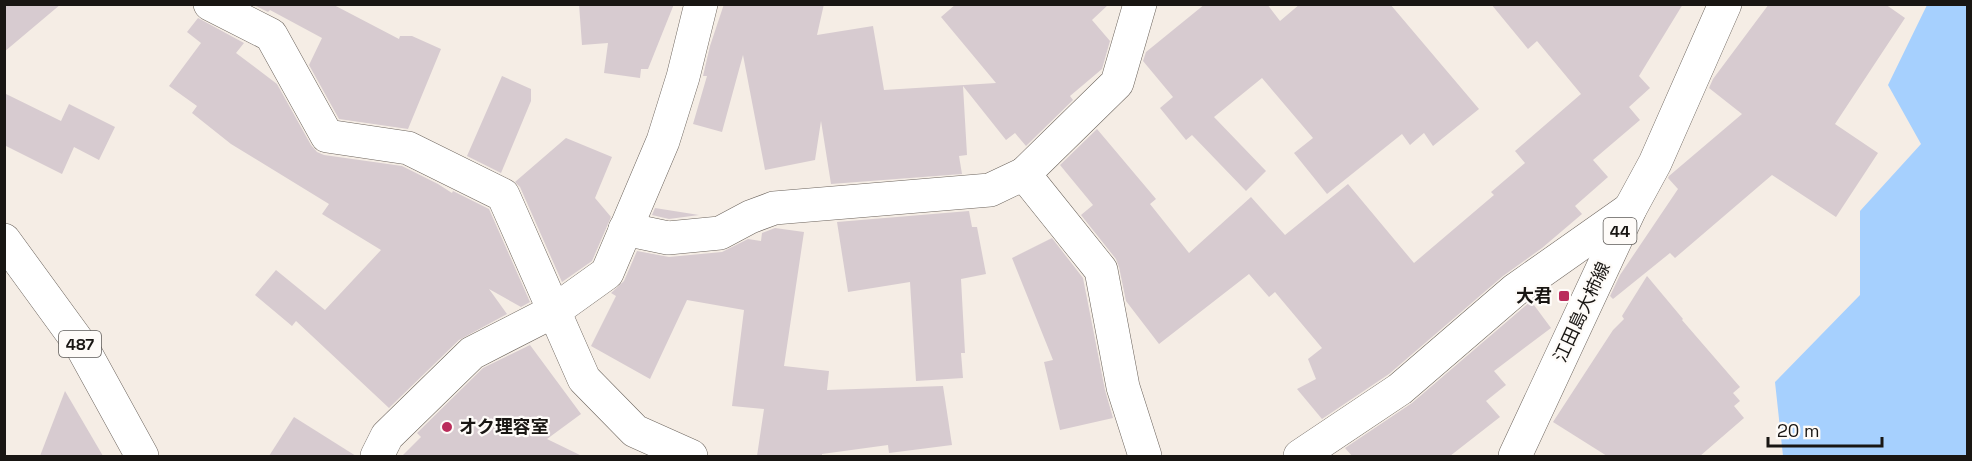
<svg xmlns="http://www.w3.org/2000/svg" width="1972" height="461" font-family="'Space Grotesk','Noto Sans JP',sans-serif">
  <rect width="100%" height="100%" fill="#f5ede5"/>
  <polygon fill="#a6d0fe" points="1927,5 1967,5 1967,456 1783,456 1775,382 1860,295 1860,211 1921,144 1888,85"/>
  <g fill="#d7cbd0">
    <polygon points="4,4 61,4 4,52"/>
    <polygon points="252,4 332,4 399,39 400,36 412,36 441,49 408,129 339,119 309,65 322,38 270,10 268,12"/>
    <polygon points="579,4 674,4 648,69 641,69 640,78 604,73 608,43 582,45"/>
    <polygon points="724,4 824,4 817,35 873,26 884,90 996,83 941,17 956,4 1109,4 1092,20 1110,41 1102,69 1070,96 1073,100 1026,146 1015,133 1006,140 963,86 967,155 959,156 962,174 831,184 821,121 815,160 765,170 743,55 722,132 693,124 707,76 703,76 710,46"/>
    <polygon points="1205,4 1267,4 1280,21 1300,4 1390,4 1479,109 1433,146 1424,133 1410,145 1402,134 1327,194 1294,153 1313,138 1262,78 1214,117 1266,171 1246,191 1192,135 1186,140 1160,108 1173,97 1143,61 1146,52"/>
    <polygon points="1491,4 1683,4 1639,76 1650,88 1629,107 1640,120 1593,160 1608,177 1575,206 1582,214 1542,248 1503,276 1389,374 1322,419 1297,389 1316,379 1308,359 1322,348 1275,292 1269,297 1249,274 1159,344 1126,301 1119,267 1116,259 1081,215 1093,205 1060,165 1097,129 1156,199 1150,204 1189,253 1251,197 1285,235 1348,184 1414,263 1494,195 1491,192 1525,163 1515,151 1581,94 1537,41 1528,49"/>
    <polygon points="1769,4 1885,4 1905,18 1835,124 1878,153 1836,217 1772,175 1675,258 1670,253 1613,299 1610,296 1620,275 1678,189 1668,178 1669,176 1742,114 1709,88 1713,79"/>
    <polygon points="198,18 244,43 236,53 277,84 311,145 317,152 324,155 402,166 438,184 452,193 453,191 489,209 530,302 521,307 489,289 507,314 459,340 389,408 296,321 292,326 255,295 276,270 325,310 381,250 322,214 329,204 231,144 192,113 197,106 169,86 201,43 187,32"/>
    <polygon points="502,76 531,89 531,101 501,173 467,156"/>
    <polygon points="4,93 61,121 69,104 115,127 99,160 74,147 62,174 4,145"/>
    <polygon points="566,138 612,157 595,198 611,217 592,261 562,282 520,187 515,182"/>
    <polygon points="655,208 699,215 669,219 652,215"/>
    <polygon points="969,211 972,227 977,227 986,274 961,279 965,353 961,353 963,378 916,381 910,282 848,292 837,222"/>
    <polygon points="775,228 804,232 784,366 829,371 827,390 943,386 952,445 889,453 888,445 822,454 822,456 757,456 764,409 732,406 744,310 687,300 650,379 591,346 616,296 611,293 624,281 637,251 669,257 722,252 748,239 761,241 762,233"/>
    <polygon points="1052,238 1083,278 1105,390 1113,418 1060,430 1044,362 1053,360 1012,258"/>
    <polygon points="1647,276 1683,319 1682,320 1740,387 1733,393 1740,401 1734,406 1744,418 1700,456 1607,456 1553,422 1613,330 1624,319 1622,316"/>
    <polygon points="1531,301 1551,328 1494,371 1506,385 1486,401 1500,417 1450,456 1352,456 1345,448 1412,403"/>
    <polygon points="530,345 581,414 547,439 582,456 402,456 421,437 417,433 483,368"/>
    <polygon points="65,391 103,456 40,456"/>
    <polygon points="294,417 356,456 269,456"/>
  </g>
  <g fill="none" stroke-linecap="round" stroke-linejoin="round">
    <g stroke="#6c645d" stroke-width="34">
      <g id="minor">
        <polyline points="210,4 271,35 327,136 408,148 503,195 584,379 635,431 691,456"/>
        <polyline points="1140,4 1117,83 1024,174 1101,270 1123,387 1145,456"/>
        <polyline points="625,229 668,238 720,233 750,217 774,208 990,190 1024,174"/>
        <polyline points="377,456 387,436 472,353 554,311 607,273 663,141 683,77 701,4"/>
        <polyline points="1300,456 1400,389 1515,290 1630,209"/>
      </g>
    </g>
    <g stroke="#6c645d" stroke-width="34">
      <polyline id="major" points="1515,456 1630,209 1655,163 1725,4"/>
    </g>
    <g stroke="#6c645d" stroke-width="34">
      <polyline id="highway" points="4,240 82,347 142,456"/>
    </g>
    <use href="#minor" stroke="#fff" stroke-width="33"/>
    <use href="#major" stroke="#fff" stroke-width="33"/>
    <use href="#highway" stroke="#fff" stroke-width="33"/>
  </g>
  <g fill="#ba2c5b" stroke="#fefbf8" stroke-width="2">
    <rect x="1558" y="290" width="12" height="12" rx="3"/>
    <circle cx="447" cy="427" r="6"/>
  </g>
  <g text-anchor="middle" stroke-width="4.5" stroke-linejoin="round" paint-order="stroke">
    <g fill="#fefbf8" stroke="#5e5b58" stroke-width="1.5">
      <rect x="1603.5" y="218" width="33" height="26" rx="4.5"/>
      <rect x="59" y="331" width="42" height="26" rx="4.5"/>
    </g>
    <g font-size="16" font-weight="bold" fill="#191613">
      <text x="1620" y="237">44</text>
      <text x="80" y="350">487</text>
    </g>
    <g font-size="18" font-weight="bold" fill="#191613" stroke="#fefbf8" text-anchor="end">
      <text x="1552" y="302">大君</text>
      <text x="459" y="433" text-anchor="start">オク理容室</text>
    </g>
    <g font-size="18" fill="#191613" stroke="#fefbf8">
      <text transform="translate(1582 312) rotate(-65)" y="6">江田島大柿線</text>
    </g>
  </g>
  <rect width="1972" height="461" fill="none" stroke="#191613" stroke-width="12"/>
  <path d="M1768 437v9h114v-9" fill="none" stroke="#191613" stroke-width="3"/>
  <text x="1777" y="437" font-size="18" fill="#191613" stroke="#fefbf8" stroke-width="4.5" paint-order="stroke">20 m</text>
</svg>
